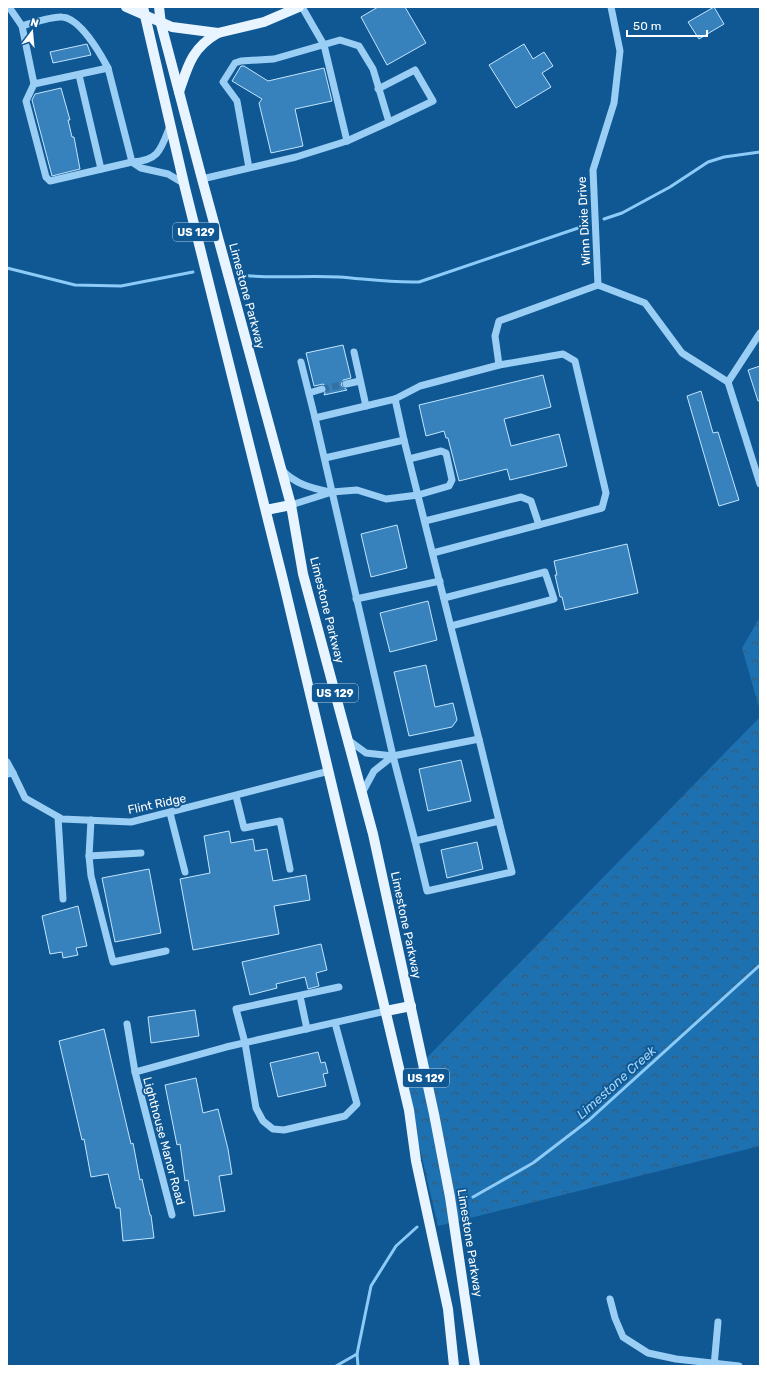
<svg xmlns="http://www.w3.org/2000/svg" width="767" height="1373" font-family="Rubik,sans-serif">
  <defs>
    <pattern id="forest-crowns" width="20" height="18" patternUnits="userSpaceOnUse"><rect width="20" height="18" fill="#1d71b1"/><path d="M2 6a3 3 0 1 1 6 0M12 15a3 3 0 1 1 6 0" fill="none" stroke="#395b74"/></pattern>
  </defs>
  <rect width="100%" height="100%" fill="#0f5893"/>
  <g fill="url(#forest-crowns)">
    <polygon points="760,617 760,711 742,648"/>
    <polygon points="760,717 760,1146 438,1226 404,1081"/>
  </g>
  <g fill="none" stroke-linecap="round" stroke-linejoin="round">
    <g stroke="#8ccbf8" stroke-width="3">
      <polyline points="604,219 622,213 670,187 708,162 724,157 760,152"/>
      <polyline points="7,268 75,285 121,286 193,272"/>
      <path d="M238,275C272,279 306,275 339,277C366,279 392,283 419,282L587,225"/>
      <polyline points="473,1197 533,1163 589,1120 760,965"/>
      <polyline points="336,1366 357,1354"/>
      <polyline points="358,1366 357,1354 371,1286 396,1246 417,1227"/>
    </g>
  </g>
  <g fill="#3782bc" stroke="#c3e5fe">
    <polygon points="378,7 405,7 426,43 387,65 361,17"/>
    <polygon points="714,7 724,24 699,39 688,22"/>
    <polygon points="87,44 91,55 53,63 50,52"/>
    <polygon points="524,44 533,59 544,52 553,66 542,73 551,87 516,108 489,65"/>
    <polygon points="241,66 244,66 268,81 324,68 332,101 295,109 303,146 271,153 259,103 262,99 232,81"/>
    <polygon points="61,88 70,120 68,120 72,137 74,137 80,169 52,176 32,100 35,94"/>
    <polygon points="343,345 351,378 343,380 341,385 347,390 324,395 327,387 323,384 314,386 306,353"/>
    <polygon points="760,366 760,401 758,401 748,370"/>
    <polygon points="543,375 551,407 504,419 511,446 559,434 567,466 510,480 507,469 459,481 448,438 446,438 444,431 426,436 419,405"/>
    <polygon points="701,391 713,433 718,432 739,500 719,506 687,396"/>
    <polygon points="397,525 407,568 371,577 361,534"/>
    <polygon points="627,544 638,593 565,610 562,597 560,597 555,575 557,575 554,561"/>
    <polygon points="428,601 437,640 390,652 380,613"/>
    <polygon points="426,665 435,707 453,703 457,720 452,727 409,736 394,672"/>
    <polygon points="461,760 471,801 428,811 419,769"/>
    <polygon points="229,831 231,843 253,839 255,851 267,849 273,881 306,875 310,900 274,906 279,934 193,950 180,879 210,873 204,836"/>
    <polygon points="477,842 483,869 447,878 441,850"/>
    <polygon points="149,869 161,933 115,942 102,878"/>
    <polygon points="78,906 87,946 76,948 78,955 63,958 62,952 50,954 42,916"/>
    <polygon points="321,944 327,970 316,973 319,986 308,989 305,977 276,984 277,988 250,995 242,962"/>
    <polygon points="195,1010 199,1036 151,1043 148,1017"/>
    <polygon points="104,1029 131,1144 133,1143 140,1180 142,1179 150,1215 151,1215 154,1238 123,1241 120,1208 116,1208 108,1174 91,1177 84,1139 82,1140 59,1041"/>
    <polygon points="318,1052 321,1063 325,1062 328,1073 323,1074 326,1086 278,1097 270,1063"/>
    <polygon points="196,1078 203,1113 218,1109 228,1149 232,1174 219,1176 225,1211 194,1216 188,1180 185,1181 180,1144 177,1145 165,1085"/>
  </g>
  <g fill="none" stroke-linecap="round" stroke-linejoin="round">
    <polyline stroke="#3371a3" stroke-width="7" stroke-dasharray="7 3.5" stroke-linecap="butt" points="322,389 346,384"/>
    <g stroke="#9bcef4" stroke-width="7">
      <polyline points="9,7 22,26 34,84 108,68 132,162 141,168 168,174 183,183"/>
      <polyline points="302,7 324,45 347,141"/>
      <path d="M22,26C33,23 52,16 62,17C80,18 100,53 108,68"/>
      <polyline points="79,75 101,169"/>
      <path d="M34,84L26,101L46,177L50,181L132,162C159,161 161,149 170,126"/>
      <polyline points="378,89 415,70 433,101 389,122"/>
      <polyline points="202,179 296,157 347,141 389,122 373,69 359,46 340,40 274,59 241,61 235,63 223,82 237,101 249,168"/>
      <polyline points="598,285 593,170 614,103 620,51 611,7"/>
      <polyline points="598,285 645,303 682,353 728,382 760,484"/>
      <polyline points="354,352 366,406"/>
      <polyline points="301,362 315,418"/>
      <polyline points="499,365 495,336 499,321 598,285"/>
      <polyline points="728,382 760,333"/>
      <polyline points="346,384 360,381"/>
      <polyline points="309,393 322,389"/>
      <polyline points="325,458 404,440 395,399"/>
      <path d="M282,470C295,484 311,488 330,492"/>
      <polyline points="291,505 332,492 357,490 386,499 418,495 449,486 452,480 446,453 441,451 409,459"/>
      <polyline points="425,521 521,497 531,501 539,525"/>
      <polyline points="433,553 602,508 606,493 575,361 563,354 499,365 420,386 395,399 315,418 393,756 415,841 499,821 479,739"/>
      <polyline points="444,598 545,572 554,599 451,626"/>
      <polyline points="356,599 440,581"/>
      <polyline points="347,739 366,753 393,756 479,739 404,440"/>
      <polyline points="7,762 13,773"/>
      <polyline points="7,774 13,773 25,798 62,819 131,822 329,771"/>
      <polyline points="362,793 374,771 393,756"/>
      <polyline points="236,796 244,828 280,821 290,869"/>
      <polyline points="170,813 185,872"/>
      <polyline points="58,817 63,899"/>
      <polyline points="91,820 89,856 91,876 113,962 166,951"/>
      <polyline points="415,841 427,891 512,872 499,821"/>
      <polyline points="89,856 141,853"/>
      <polyline points="300,996 307,1029"/>
      <polyline points="335,1023 357,1104 345,1116 284,1130 273,1129 263,1121 256,1108 245,1043 236,1009 339,987"/>
      <polyline points="127,1024 135,1072 172,1215"/>
      <polyline points="135,1072 226,1047 386,1011"/>
      <polyline points="610,1299 615,1318 623,1337 648,1353 676,1359 739,1366"/>
      <polyline points="714,1366 718,1322"/>
    </g>
    <g stroke="#e8f4ff" stroke-width="10">
      <polyline points="126,7 172,27 218,33 264,22 299,7"/>
      <polyline points="143,7 185,188 283,580 409,1110 416,1161 448,1309 454,1366"/>
      <polyline points="159,7 161,24 202,179 291,505 303,574 373,834 434,1114 450,1197 475,1366"/>
      <path d="M179,92C188,65 192,48 218,33"/>
      <polyline points="266,510 291,505"/>
      <polyline points="386,1011 411,1006"/>
    </g>
  </g>
  <g text-anchor="middle" stroke-width="4" stroke-linejoin="round" paint-order="stroke">
    <g fill="#0f5893" stroke="#b7cddf" stroke-width="1">
      <rect x="173" y="223" width="46" height="18" rx="3"/>
      <rect x="312" y="684" width="46" height="18" rx="3"/>
      <rect x="403" y="1069" width="46" height="18" rx="3"/>
    </g>
    <g font-size="11" font-weight="bold" fill="#fff">
      <text x="196" y="236">US 129</text>
      <text x="335" y="697">US 129</text>
      <text x="426" y="1082">US 129</text>
    </g>
    <g font-size="12" fill="#fff" stroke="#0f5893">
      <text transform="translate(584 221) rotate(-93)" y="4">Winn Dixie Drive</text>
      <text transform="translate(247 296) rotate(75)" y="4">Limestone Parkway</text>
      <text transform="translate(327 610) rotate(76)" y="4">Limestone Parkway</text>
      <text transform="translate(157 804) rotate(-12)" y="4">Flint Ridge</text>
      <text transform="translate(406 925) rotate(78)" y="4">Limestone Parkway</text>
      <text transform="translate(164 1141) rotate(75)" y="4">Lighthouse Manor Road</text>
      <text transform="translate(470 1243) rotate(81)" y="4">Limestone Parkway</text>
    </g>
    <g font-size="13" font-style="italic" fill="#a7d7fb" stroke="#0f5893">
      <text transform="translate(616 1082) rotate(-42)" y="5">Limestone Creek</text>
    </g>
  </g>
  <rect width="767" height="1373" fill="none" stroke="#ffffff" stroke-width="16"/>
  <g transform="translate(32 32) rotate(16)" stroke="#0f5893" stroke-width="3" paint-order="stroke">
  <path d="M0-3L7 15L0 10L-7 15Z" fill="#ffffff"/>
  <text y="-6" font-size="11" font-weight="bold" text-anchor="middle" fill="#ffffff">N</text>
  </g>
  <path d="M627 30v6h80v-6" fill="none" stroke="#ffffff" stroke-width="2"/>
  <text x="633" y="30" font-size="12" fill="#ffffff" stroke="#0f5893" stroke-width="3" paint-order="stroke">50 m</text>
</svg>
